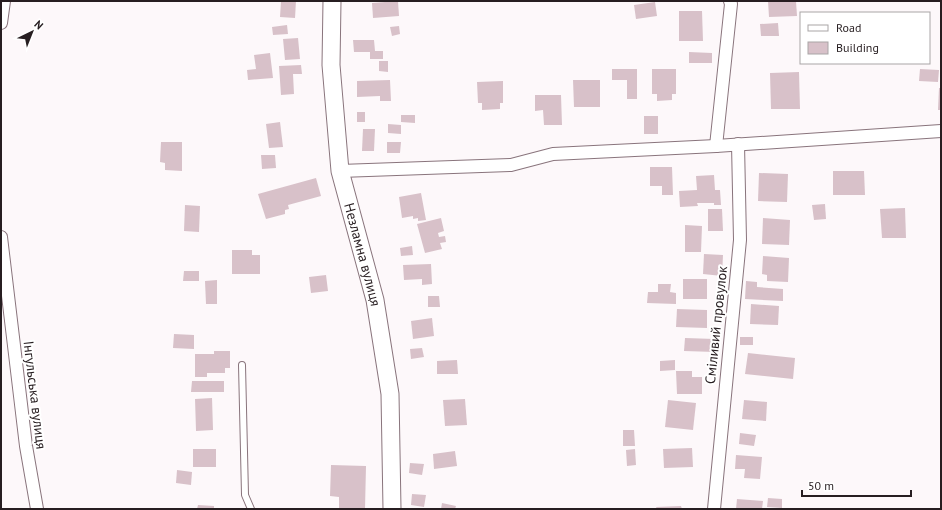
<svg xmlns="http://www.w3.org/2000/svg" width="942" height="510" font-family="'PT Sans',sans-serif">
  <rect width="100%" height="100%" fill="#fdf8fa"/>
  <g fill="#d8c1c9">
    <polygon points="281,1 296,1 295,18 280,17"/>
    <polygon points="398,1 399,16 373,18 372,3"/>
    <polygon points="768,1 796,1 797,16 769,17"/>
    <polygon points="655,2 657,16 636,19 634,5"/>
    <polygon points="679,11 702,11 703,41 679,41"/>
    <polygon points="778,23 779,36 761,36 760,24"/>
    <polygon points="287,25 288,34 273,35 272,27"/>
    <polygon points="399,26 400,34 392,36 390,27"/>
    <polygon points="298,38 300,59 285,60 283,39"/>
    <polygon points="353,40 374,40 375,51 383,51 383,59 370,59 370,52 354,52"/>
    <polygon points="689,52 712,53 712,63 689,63"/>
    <polygon points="270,53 273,78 248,80 247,70 256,69 254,55"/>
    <polygon points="379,61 388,61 388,72 379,71"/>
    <polygon points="301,65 302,74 293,74 294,94 281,95 279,66"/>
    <polygon points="612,69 637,69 637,99 627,99 627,80 612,80"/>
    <polygon points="652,69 676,69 676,94 672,94 672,100 657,101 657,94 652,94"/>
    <polygon points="920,69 939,70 938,82 919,81"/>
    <polygon points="799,72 800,109 771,109 770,73"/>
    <polygon points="390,80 391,101 380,101 380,96 357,97 357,81"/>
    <polygon points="573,80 600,80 600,107 574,107"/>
    <polygon points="503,81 503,103 500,103 500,109 482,110 482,103 478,103 477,82"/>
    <polygon points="939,88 941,88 941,110 938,110"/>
    <polygon points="535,95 561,95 562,125 544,125 543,110 535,111"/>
    <rect x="357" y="112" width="8" height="10"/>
    <polygon points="401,115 415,115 415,123 401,122"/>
    <rect x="644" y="116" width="14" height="18"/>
    <polygon points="280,122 283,147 269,148 266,124"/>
    <polygon points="388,124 401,125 401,134 388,133"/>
    <polygon points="363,129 375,129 374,151 362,151"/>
    <polygon points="161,142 182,142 182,171 165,170 165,163 160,162"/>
    <polygon points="387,142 401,142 400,153 387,153"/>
    <polygon points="261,155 275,155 276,168 262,169"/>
    <polygon points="650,167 672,167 673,195 662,195 662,186 650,186"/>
    <polygon points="833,171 864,171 865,195 833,195"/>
    <polygon points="759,173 788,174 787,202 758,201"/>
    <polygon points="714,175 715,190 720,190 721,205 714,205 714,203 697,203 698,206 680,207 679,191 697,190 696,176"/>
    <polygon points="316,178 321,196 288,205 289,209 285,210 285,214 266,219 258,194"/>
    <polygon points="421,193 426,220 418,221 418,218 413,219 413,216 402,218 399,197"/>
    <polygon points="825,204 826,219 814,220 812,205"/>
    <polygon points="185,205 200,206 199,232 184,231"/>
    <polygon points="905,208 906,238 882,238 880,209"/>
    <polygon points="708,209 722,209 723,231 708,231"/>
    <polygon points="441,218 444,231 438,233 439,237 445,236 446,242 440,243 442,249 425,253 417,224"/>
    <polygon points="763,218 790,220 789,245 762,244"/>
    <polygon points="685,225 702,226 701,252 685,252"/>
    <polygon points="412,246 413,255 401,256 400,248"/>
    <polygon points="232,250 252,250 252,255 260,255 260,274 232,274"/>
    <polygon points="704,254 723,255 722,276 703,274"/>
    <polygon points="763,256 789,258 788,282 767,281 767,275 762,274"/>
    <polygon points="431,264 432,284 422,285 422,279 404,280 403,265"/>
    <polygon points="184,271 199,271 199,281 183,281"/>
    <polygon points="326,275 328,291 311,293 309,277"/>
    <rect x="683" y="279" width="24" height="20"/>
    <polygon points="217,280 217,304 206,304 205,281"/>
    <polygon points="746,281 757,282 757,287 783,289 783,301 745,299"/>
    <polygon points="658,284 671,284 670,292 676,293 676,304 647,303 648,292 658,292"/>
    <polygon points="428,296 439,296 440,307 428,307"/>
    <polygon points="751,304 779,306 778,325 750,324"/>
    <polygon points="677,309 707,310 707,328 676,327"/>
    <polygon points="432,318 434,336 413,339 411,321"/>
    <polygon points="174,334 194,335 194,349 173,348"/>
    <rect x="740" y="337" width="13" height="8"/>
    <polygon points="685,338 715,339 715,352 684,351"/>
    <polygon points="422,348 424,357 411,359 410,349"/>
    <polygon points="214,351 230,351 230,368 225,368 225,373 207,373 207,377 195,377 195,354 214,354"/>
    <polygon points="748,353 795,358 793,379 745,374"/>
    <polygon points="457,360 458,374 437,374 437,361"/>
    <polygon points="675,360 675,370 660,371 660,361"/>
    <polygon points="676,371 692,371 692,377 702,377 702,394 677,394"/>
    <polygon points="192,381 224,381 224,392 191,392"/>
    <polygon points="212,398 213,430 196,431 195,399"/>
    <polygon points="465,399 467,425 445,426 443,400"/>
    <polygon points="668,400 696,403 693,430 665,427"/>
    <polygon points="744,400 767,402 766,421 742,419"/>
    <polygon points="623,430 634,430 635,446 623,446"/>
    <polygon points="740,433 756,435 754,446 739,444"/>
    <polygon points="692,448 693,467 664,468 663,449"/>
    <rect x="193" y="449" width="23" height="18"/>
    <polygon points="635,449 636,465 627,466 626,450"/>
    <polygon points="455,451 457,466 434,469 433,454"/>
    <polygon points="736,455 762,457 760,479 744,478 745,469 735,469"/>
    <polygon points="410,463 424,464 422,475 409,473"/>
    <polygon points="331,465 366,466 365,509 339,509 339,497 330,496"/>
    <polygon points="177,470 192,472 191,485 176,483"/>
    <polygon points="412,494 426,495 424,507 411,505"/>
    <polygon points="768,498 782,499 782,508 767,507"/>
    <polygon points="737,499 763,501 762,509 736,509"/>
    <polygon points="442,503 456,506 455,509 441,509"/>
    <polygon points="198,505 214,506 214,509 197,509"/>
    <polygon points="681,506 682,509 657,509 656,507"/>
  </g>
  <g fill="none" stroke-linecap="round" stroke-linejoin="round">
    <g stroke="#89747c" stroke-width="8">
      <polyline id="lane" points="242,365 245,495 251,509"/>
    </g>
    <g stroke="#89747c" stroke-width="14">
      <g id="street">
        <polyline points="1,23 4,1"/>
        <polyline points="716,146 731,4 730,1"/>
        <polyline points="340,171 511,165 553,154 716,146 941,131"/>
        <polyline points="1,237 26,446 37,509"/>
        <polyline points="714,509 740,240 738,144"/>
      </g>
    </g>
    <g stroke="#89747c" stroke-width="19">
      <g id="secondary">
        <path id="s1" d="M332,1L331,65L340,171L375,300L390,394L392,509"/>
      </g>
    </g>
    <use href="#lane" stroke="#fff" stroke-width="6"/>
    <use href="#street" stroke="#fff" stroke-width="12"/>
    <use href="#secondary" stroke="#fff" stroke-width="17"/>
  </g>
  <g text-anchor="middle" stroke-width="4" stroke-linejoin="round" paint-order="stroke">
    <g font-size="14" fill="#271e21" stroke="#fff">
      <text dy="5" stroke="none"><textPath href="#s1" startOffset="257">Незламна вулиця</textPath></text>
      <text transform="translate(716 325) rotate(-84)" y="5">Сміливий провулок</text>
      <text transform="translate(35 395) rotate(83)" y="5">Інгульська вулиця</text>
    </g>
  </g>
  <rect width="942" height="510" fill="none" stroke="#271e21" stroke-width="4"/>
  <rect x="800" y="12" width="130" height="52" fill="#ffffff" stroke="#a9a5a6"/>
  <rect x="808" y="25" width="20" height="6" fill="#ffffff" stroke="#a9a5a6"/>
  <text x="836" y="32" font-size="12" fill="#271e21">Road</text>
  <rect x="808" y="42" width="20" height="12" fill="#d8c1c9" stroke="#a9a5a6"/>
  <text x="836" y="52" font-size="12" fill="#271e21">Building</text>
  <g transform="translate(32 32) rotate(43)" stroke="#ffffff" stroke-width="3" paint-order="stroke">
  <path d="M0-3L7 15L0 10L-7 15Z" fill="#271e21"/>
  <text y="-6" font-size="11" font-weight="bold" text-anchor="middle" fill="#271e21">N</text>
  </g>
  <path d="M802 490v6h109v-6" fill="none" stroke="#271e21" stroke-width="2"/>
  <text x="808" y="490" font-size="12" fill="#271e21" stroke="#ffffff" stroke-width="3" paint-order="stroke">50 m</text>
</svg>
